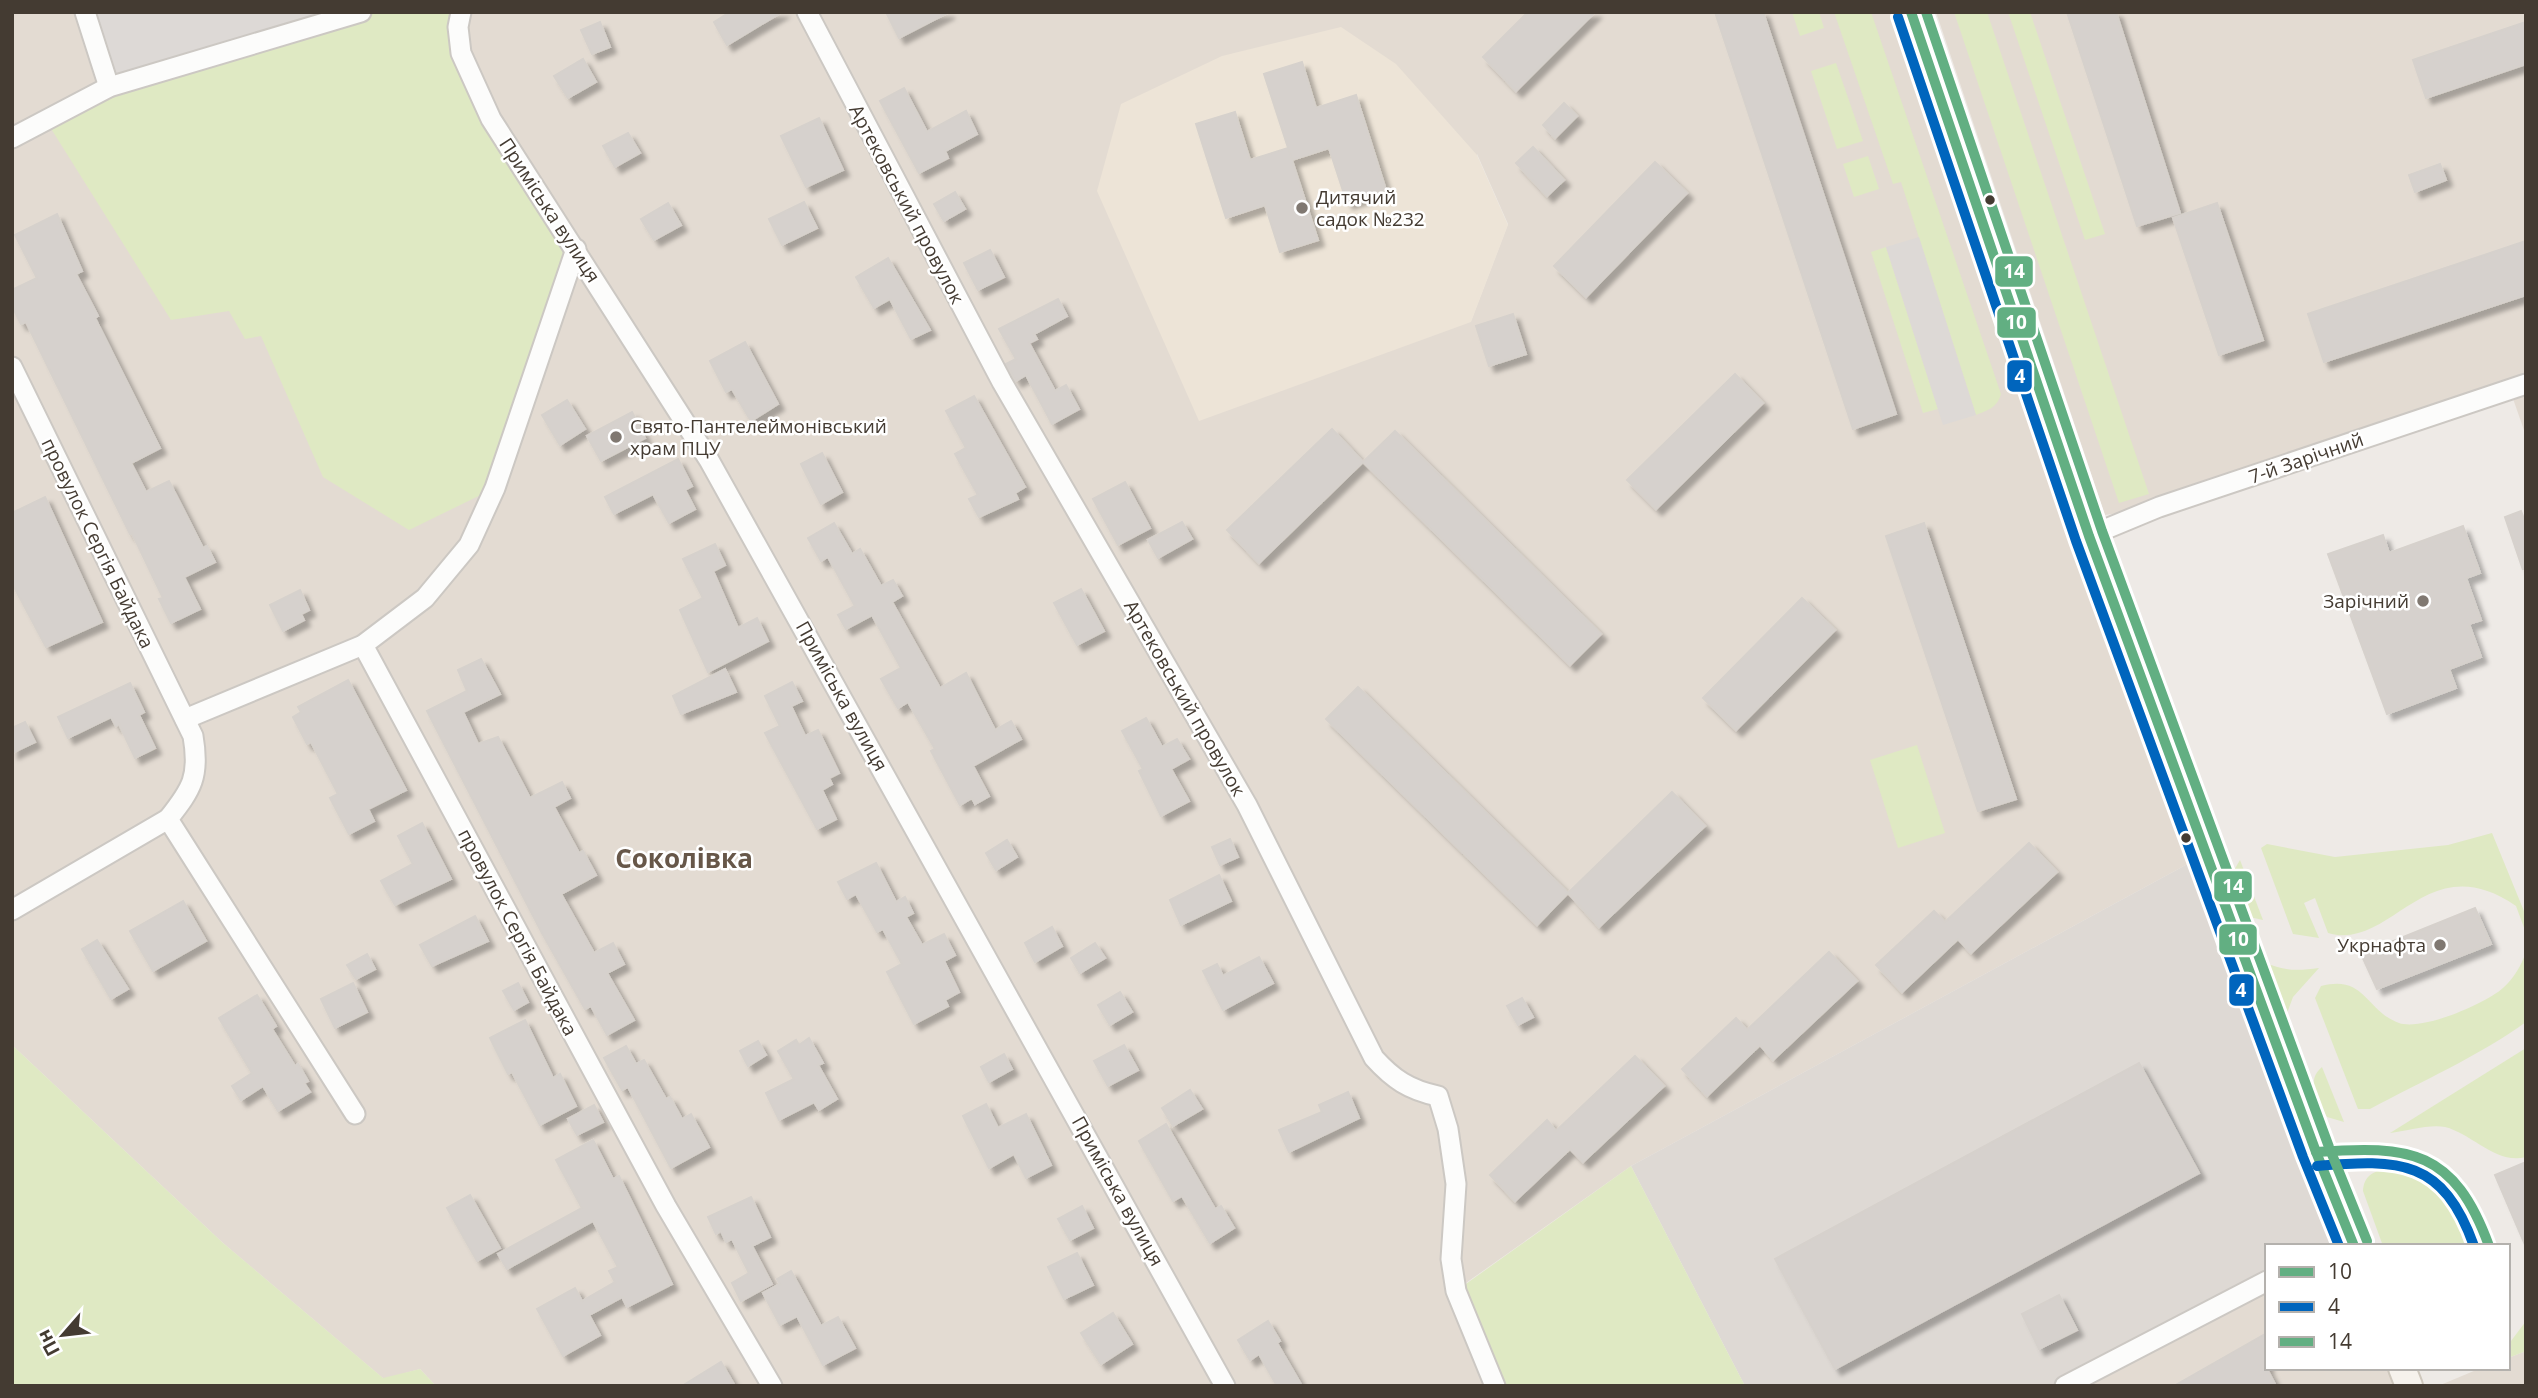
<svg xmlns="http://www.w3.org/2000/svg" width="2538" height="1398" font-family="'Open Sans',sans-serif">
  <defs>
    <filter id="shadow"><feDropShadow dx="6" dy="6" stdDeviation="2" flood-color="#0004"/></filter>
  </defs>
  <rect width="100%" height="100%" fill="#eeeae6"/>
  <g fill="#e3dbd2" fill-rule="evenodd">
    <path d="M12,12H1911L2206,854L1631,1166L1456,1290L1495,1386H436L420,1369L384,1379L223,1243L12,1045ZM1477,154L1508,224L1471,321Z"/>
    <polygon points="1936,12 2526,12 2526,436 2510,390 2159,507 2105,515"/>
    <polygon points="2267,1281 2267,1368 2402,1368 2409,1386 2065,1386"/>
    <polygon points="2526,1351 2526,1386 2438,1386 2481,1368 2508,1368 2508,1358"/>
  </g>
  <polygon fill="#ded9d4" points="2206,854 2344,1246 2267,1246 2267,1281 2065,1386 1745,1386 1631,1166"/>
  <polygon fill="#ede4d7" points="1341,27 1396,64 1477,155 1508,225 1471,322 1199,421 1097,191 1121,104 1222,56"/>
  <g fill="#dfe9c3">
    <polygon points="361,12 461,12 461,53 576,249 495,488 409,530 323,477 261,336 245,339 229,311 171,320 45,119 109,87"/>
    <polygon points="1792,12 1819,12 1824,28 1800,36"/>
    <path d="M1834,12H1871L2001,394C1997,408 1988,410 1976,415L1901,182L1893,184Z"/>
    <polygon points="1954,12 1987,12 2149,494 2119,503"/>
    <polygon points="2008,12 2030,12 2105,234 2085,240"/>
    <polygon points="1836,63 1863,141 1837,149 1811,71"/>
    <polygon points="1868,156 1879,189 1854,197 1843,164"/>
    <polygon points="1886,247 1938,409 1923,413 1871,252"/>
    <polygon points="1917,745 1945,833 1898,848 1870,760"/>
    <path d="M2492,833L2526,916V933L2516,906C2426,844 2392,952 2328,933L2315,898L2304,903L2319,938L2293,934L2261,848L2267,844L2335,857L2448,845Z"/>
    <polygon points="2240,860 2263,920 2245,916 2230,877"/>
    <path d="M2526,952V1022C2477,1057 2422,1081 2370,1109H2358L2315,998L2321,986C2365,974 2366,1011 2399,1023C2422,1031 2485,1004 2503,988C2514,978 2521,966 2526,952Z"/>
    <path d="M2264,962C2284,971 2297,971 2319,968L2293,997L2286,1016Z"/>
    <polygon points="12,1045 223,1243 383,1378 420,1369 436,1386 12,1386"/>
    <path d="M2526,1048V1157C2496,1165 2473,1134 2445,1127C2430,1124 2406,1131 2390,1133Z"/>
    <path d="M2322,1067L2344,1122L2327,1117C2318,1099 2305,1081 2322,1067Z"/>
    <polygon points="1631,1166 1745,1386 1495,1386 1456,1291"/>
    <path d="M2383,1169C2454,1177 2447,1181 2469,1246H2383L2363,1191C2364,1177 2371,1173 2383,1169Z"/>
    <polygon points="2526,1321 2526,1351 2508,1358 2508,1345"/>
  </g>
  <g fill="#ddd9d6">
    <polygon points="85,12 361,12 109,87"/>
    <polygon points="1919,237 1976,415 1943,425 1886,247"/>
  </g>
  <g fill="#d6d1cd" stroke="#d6d1cc" stroke-width="2" filter="url(#shadow)">
    <polygon points="730,12 782,12 727,45 714,22"/>
    <polygon points="886,12 949,12 899,38"/>
    <polygon points="1528,12 1595,12 1516,91 1483,57"/>
    <polygon points="1715,12 1763,12 1896,414 1853,429"/>
    <polygon points="2067,12 2116,12 2180,213 2137,226"/>
    <polygon points="600,22 610,47 592,54 581,30"/>
    <polygon points="2526,22 2526,64 2426,98 2413,60"/>
    <polygon points="583,59 596,82 568,98 554,76"/>
    <polygon points="1302,62 1316,108 1356,95 1386,190 1347,203 1329,148 1292,160 1264,74"/>
    <polygon points="904,88 927,132 966,111 977,134 945,151 948,158 919,173 880,101"/>
    <polygon points="1564,103 1577,116 1555,138 1543,125"/>
    <polygon points="1235,112 1250,160 1288,148 1318,240 1280,252 1265,205 1226,218 1196,124"/>
    <polygon points="819,118 843,170 806,187 781,136"/>
    <polygon points="628,133 640,153 615,167 603,146"/>
    <polygon points="1533,147 1564,180 1547,196 1516,163"/>
    <polygon points="1655,162 1687,193 1586,297 1554,266"/>
    <polygon points="2440,164 2446,180 2415,192 2409,175"/>
    <polygon points="955,192 965,209 944,221 934,204"/>
    <polygon points="804,202 817,228 782,245 769,219"/>
    <polygon points="668,203 681,225 654,240 641,219"/>
    <polygon points="2217,203 2263,340 2219,355 2173,218"/>
    <polygon points="57,214 82,271 76,274 98,316 95,318 160,448 131,463 146,492 169,481 203,548 207,546 215,562 184,577 200,609 171,623 159,599 163,598 132,533 130,534 26,322 21,324 12,306 12,290 37,278 15,235"/>
    <polygon points="2526,241 2526,295 2324,362 2308,314"/>
    <polygon points="990,250 1004,277 978,290 964,263"/>
    <polygon points="888,258 930,330 911,339 890,299 874,308 856,277"/>
    <polygon points="1058,299 1067,316 1034,334 1037,339 1029,343 1055,391 1066,385 1079,409 1052,424 1026,375 1016,381 1013,376 1006,364 1016,359 999,329"/>
    <polygon points="1513,314 1526,354 1489,366 1476,326"/>
    <polygon points="745,342 778,404 751,421 732,389 726,392 710,361"/>
    <polygon points="1735,374 1763,403 1656,509 1627,480"/>
    <polygon points="974,396 1025,487 1015,493 1018,499 979,517 969,499 978,495 955,454 966,448 946,411"/>
    <polygon points="567,400 585,429 560,445 542,415"/>
    <polygon points="632,412 645,438 601,461 587,436"/>
    <polygon points="1332,429 1363,462 1259,563 1227,530"/>
    <polygon points="1395,431 1601,634 1570,665 1363,462"/>
    <polygon points="822,453 842,492 821,504 801,464"/>
    <polygon points="678,459 692,486 685,490 695,509 669,523 653,494 614,514 605,497"/>
    <polygon points="1125,482 1150,528 1118,545 1093,499"/>
    <polygon points="45,497 102,622 46,647 12,583 12,513"/>
    <polygon points="2521,511 2526,525 2523,570 2505,517"/>
    <polygon points="1182,522 1192,539 1158,558 1148,540"/>
    <polygon points="834,523 852,554 860,549 881,586 893,580 902,596 892,602 940,688 966,673 995,730 1011,721 1021,739 973,766 989,796 975,804 972,798 960,805 931,751 935,749 908,702 898,708 881,679 901,668 872,615 846,629 838,615 855,606 828,557 821,561 808,538"/>
    <polygon points="1924,523 2016,799 1978,811 1886,536"/>
    <polygon points="2463,526 2480,573 2466,578 2481,620 2469,624 2481,657 2449,669 2456,688 2387,714 2328,554 2383,535 2389,553"/>
    <polygon points="715,544 725,565 713,571 738,628 757,618 768,641 708,672 680,610 703,598 683,559"/>
    <polygon points="1081,589 1104,631 1077,645 1054,603"/>
    <polygon points="300,590 309,610 301,614 304,620 283,631 270,605"/>
    <polygon points="1802,598 1835,630 1736,730 1703,698"/>
    <polygon points="481,659 500,694 463,712 478,744 498,737 530,798 562,782 570,798 554,807 579,853 583,851 596,875 561,894 594,953 613,943 624,964 607,973 634,1020 607,1035 591,1006 585,1009 542,933 427,711 467,691 458,670"/>
    <polygon points="725,669 736,692 681,714 673,696"/>
    <polygon points="348,680 406,790 368,809 374,821 349,834 330,798 338,794 311,742 307,744 293,717 301,712 298,707"/>
    <polygon points="792,682 802,701 791,706 805,736 818,730 839,773 829,778 832,784 822,790 836,819 817,829 765,733 780,726 765,696"/>
    <polygon points="130,683 144,712 139,715 155,748 135,758 119,724 116,726 111,717 68,738 58,717"/>
    <polygon points="1358,687 1568,893 1537,925 1326,719"/>
    <polygon points="1146,718 1162,747 1177,739 1189,759 1171,769 1189,801 1161,816 1139,771 1143,769 1122,731"/>
    <polygon points="25,722 35,742 12,753 12,728"/>
    <polygon points="1672,792 1705,826 1599,927 1568,893"/>
    <polygon points="422,823 451,879 395,905 381,881 413,864 398,836"/>
    <polygon points="1230,839 1238,857 1220,865 1212,847"/>
    <polygon points="1007,840 1017,857 996,870 986,853"/>
    <polygon points="2029,843 2057,872 1971,953 1958,939 1902,992 1876,965 1934,911 1945,922"/>
    <polygon points="876,863 896,902 905,897 913,913 906,917 922,945 944,934 955,955 944,961 959,992 945,1000 948,1006 914,1024 887,972 902,964 883,929 877,932 856,894 847,899 838,882"/>
    <polygon points="1219,875 1231,901 1181,925 1170,900"/>
    <polygon points="183,901 206,941 153,971 130,931"/>
    <polygon points="2475,908 2491,944 2377,989 2361,954"/>
    <polygon points="475,916 488,941 432,966 420,945"/>
    <polygon points="1052,927 1062,946 1035,962 1025,943"/>
    <polygon points="97,940 128,989 111,999 82,949"/>
    <polygon points="1095,943 1105,958 1080,973 1071,958"/>
    <polygon points="1829,952 1857,981 1773,1060 1760,1045 1707,1096 1682,1069 1736,1018 1747,1030"/>
    <polygon points="367,954 375,969 356,979 347,965"/>
    <polygon points="1259,957 1273,983 1223,1010 1203,971 1217,964 1223,976"/>
    <polygon points="353,983 367,1012 335,1028 321,999"/>
    <polygon points="518,983 528,1002 514,1010 503,991"/>
    <polygon points="1120,992 1132,1012 1110,1025 1098,1005"/>
    <polygon points="257,995 276,1026 272,1029 295,1066 298,1064 308,1081 304,1083 310,1092 278,1111 263,1086 241,1100 232,1086 252,1073 219,1018"/>
    <polygon points="1522,998 1533,1017 1518,1025 1507,1006"/>
    <polygon points="525,1020 553,1078 560,1074 576,1106 540,1125 512,1072 508,1074 490,1038"/>
    <polygon points="809,1038 823,1063 818,1065 837,1099 819,1110 814,1102 779,1120 766,1093 794,1079 778,1051 796,1040 799,1045"/>
    <polygon points="758,1041 766,1055 748,1066 740,1051"/>
    <polygon points="1124,1045 1138,1070 1108,1086 1094,1061"/>
    <polygon points="626,1046 636,1064 644,1060 666,1099 670,1097 682,1119 691,1114 709,1147 671,1168 628,1087 622,1090 604,1058"/>
    <polygon points="1004,1054 1012,1069 989,1082 981,1067"/>
    <polygon points="1635,1056 1664,1086 1583,1162 1570,1149 1515,1201 1490,1175 1547,1120 1556,1131"/>
    <polygon points="2139,1063 2199,1173 1835,1369 1775,1259"/>
    <polygon points="1190,1090 1202,1109 1173,1126 1162,1108"/>
    <polygon points="1348,1092 1359,1118 1289,1152 1279,1130 1322,1112 1319,1105"/>
    <polygon points="986,1104 998,1128 1026,1114 1051,1165 1026,1178 1014,1154 989,1168 963,1116"/>
    <polygon points="594,1105 603,1122 577,1135 568,1119"/>
    <polygon points="1166,1124 1215,1209 1221,1206 1234,1228 1210,1243 1182,1196 1173,1201 1139,1141"/>
    <polygon points="593,1140 613,1179 619,1176 672,1284 627,1307 622,1297 589,1315 600,1335 563,1356 537,1309 575,1288 582,1301 615,1282 609,1271 618,1267 593,1221 507,1269 498,1254 582,1208 556,1160"/>
    <polygon points="2526,1162 2526,1247 2495,1175"/>
    <polygon points="470,1195 500,1248 477,1261 447,1208"/>
    <polygon points="751,1197 770,1237 752,1246 772,1284 741,1301 732,1283 749,1273 732,1239 726,1242 721,1231 716,1234 708,1217"/>
    <polygon points="1082,1206 1093,1228 1070,1240 1058,1219"/>
    <polygon points="1077,1253 1093,1285 1064,1299 1048,1267"/>
    <polygon points="791,1271 821,1326 838,1317 855,1348 823,1365 797,1316 780,1325 763,1293 780,1284 777,1279"/>
    <polygon points="2059,1295 2077,1330 2039,1349 2022,1314"/>
    <polygon points="1113,1313 1132,1344 1101,1364 1081,1333"/>
    <polygon points="1268,1321 1280,1341 1277,1343 1302,1386 1277,1386 1259,1354 1250,1360 1238,1340"/>
    <polygon points="2267,1333 2267,1369 2276,1386 2174,1386"/>
    <polygon points="721,1362 735,1386 682,1386"/>
  </g>
  <g fill="none" stroke-linecap="round" stroke-linejoin="round">
    <g stroke="#ccc8c3" stroke-width="23">
      <g id="minor">
        <polyline points="85,12 109,87"/>
        <polyline points="461,12 458,27 461,53 491,119 709,460 1225,1386"/>
        <path d="M807,12L1002,382L1247,805L1374,1058C1393,1079 1409,1090 1438,1096L1448,1129L1456,1184L1451,1259L1456,1291L1495,1386"/>
        <polyline points="12,138 109,87 361,12"/>
        <path d="M12,367L193,736C200,776 192,789 168,819L355,1114"/>
        <polyline points="2089,536 2159,507 2526,384"/>
        <polyline points="363,645 666,1206 772,1386"/>
        <polyline points="185,719 363,645 425,598 469,545 495,488 576,249"/>
        <polyline points="12,910 168,819"/>
        <polyline points="2065,1386 2267,1281"/>
      </g>
    </g>
    <g stroke="#cfc8bd" stroke-width="30">
      <g id="secondary">
        <polyline points="1911,12 2089,536 2316,1152 2354,1246"/>
        <polyline points="2402,1368 2409,1386"/>
      </g>
    </g>
    <use href="#minor" stroke="#fcfcfb" stroke-width="19"/>
    <use href="#secondary" stroke="#f6f2ec" stroke-width="26"/>
    <g stroke="#fff" stroke-width="16">
      <g id="bus-1">
        <polyline points="1911,12 2089,536 2316,1152 2354,1246"/>
        <path d="M2316,1152C2411,1145 2454,1150 2489,1246"/>
      </g>
    </g>
    <g stroke="#fff" stroke-width="16">
      <g id="bus-2">
        <polyline points="1898,17 2076,541 2303,1157 2339,1246"/>
        <path d="M2317,1166C2400,1159 2443,1159 2474,1246"/>
      </g>
    </g>
    <g stroke="#fff" stroke-width="16">
      <polyline id="bus-3" points="1926,12 2102,531 2329,1147 2367,1241"/>
    </g>
    <use href="#bus-1" stroke="#62af82" stroke-width="10"/>
    <use href="#bus-2" stroke="#0065bd" stroke-width="10"/>
    <use href="#bus-3" stroke="#62af82" stroke-width="10"/>
  </g>
  <g fill="#443b32" stroke="#fff" stroke-width="2.5">
    <circle cx="1990" cy="200" r="6"/>
    <circle cx="2186" cy="838" r="6"/>
  </g>
  <g fill="#807871" stroke="#fff" stroke-width="2.5">
    <circle cx="1302" cy="208" r="7"/>
    <circle cx="616" cy="437" r="7"/>
    <circle cx="2423" cy="601" r="7"/>
    <circle cx="2440" cy="945" r="7"/>
  </g>
  <g text-anchor="middle" stroke-width="5" stroke-linejoin="round" paint-order="stroke">
    <g font-size="19" fill="#443b32" stroke="#fff" text-anchor="start">
      <text x="1316" y="204">Дитячий<tspan x="1316" dy="22">садок №232</tspan></text>
      <text x="630" y="433">Свято-Пантелеймонівський<tspan x="630" dy="22">храм ПЦУ</tspan></text>
      <text x="2409" y="608" text-anchor="end">Зарічний</text>
      <text x="2426" y="952" text-anchor="end">Укрнафта</text>
    </g>
    <g font-size="19" fill="#443b32" stroke="#fff">
      <text transform="translate(907 204) rotate(62)" y="7">Артековський провулок</text>
      <text transform="translate(550 210) rotate(57)" y="7">Приміська вулиця</text>
      <text transform="translate(2306 458) rotate(-19)" y="7">7-й Зарічний</text>
      <text transform="translate(98 543) rotate(64)" y="7">провулок Сергія Байдака</text>
      <text transform="translate(842 696) rotate(61)" y="7">Приміська вулиця</text>
      <text transform="translate(1185 698) rotate(60)" y="7">Артековський провулок</text>
      <text transform="translate(518 932) rotate(62)" y="7">провулок Сергія Байдака</text>
      <text transform="translate(1118 1191) rotate(61)" y="7">Приміська вулиця</text>
    </g>
    <g font-size="26" font-weight="bold" fill="#675749" stroke="#fff">
      <text x="684" y="868">Соколівка</text>
    </g>
  </g>
  <g stroke="#fff" stroke-width="2.5">
    <rect x="1994" y="255" width="40" height="33" rx="7" fill="#62af82"/>
    <rect x="1996" y="306" width="41" height="33" rx="7" fill="#62af82"/>
    <rect x="2006" y="359" width="27" height="34" rx="7" fill="#0065bd"/>
    <rect x="2213" y="870" width="40" height="33" rx="7" fill="#62af82"/>
    <rect x="2218" y="923" width="40" height="33" rx="7" fill="#62af82"/>
    <rect x="2228" y="973" width="27" height="34" rx="7" fill="#0065bd"/>
  </g>
  <g font-size="19" text-anchor="middle" font-weight="bold" fill="#fff">
    <text x="2014" y="278">14</text>
    <text x="2016" y="329">10</text>
    <text x="2020" y="383">4</text>
    <text x="2233" y="893">14</text>
    <text x="2238" y="946">10</text>
    <text x="2241" y="997">4</text>
  </g>
  <rect width="2538" height="1398" fill="none" stroke="#443b32" stroke-width="28"/>
  <rect x="2265" y="1244" width="245" height="126" fill="#ffffff" stroke="#b4b1ad" stroke-width="2"/>
  <rect x="2279" y="1267" width="35" height="10" fill="#62af82" stroke="#b4b1ad" stroke-width="2"/>
  <text x="2328" y="1279" font-size="21" fill="#443b32">10</text>
  <rect x="2279" y="1302" width="35" height="10" fill="#0065bd" stroke="#b4b1ad" stroke-width="2"/>
  <text x="2328" y="1314" font-size="21" fill="#443b32">4</text>
  <rect x="2279" y="1337" width="35" height="10" fill="#62af82" stroke="#b4b1ad" stroke-width="2"/>
  <text x="2328" y="1349" font-size="21" fill="#443b32">14</text>
  <g transform="translate(63 1335) rotate(242)" stroke="#ffffff" stroke-width="5" paint-order="stroke">
  <path d="M0-5L12 26L0 18L-12 26Z" fill="#443b32"/>
  <text y="-10" font-size="19" font-weight="bold" text-anchor="middle" fill="#443b32">Пн</text>
  </g>
</svg>
